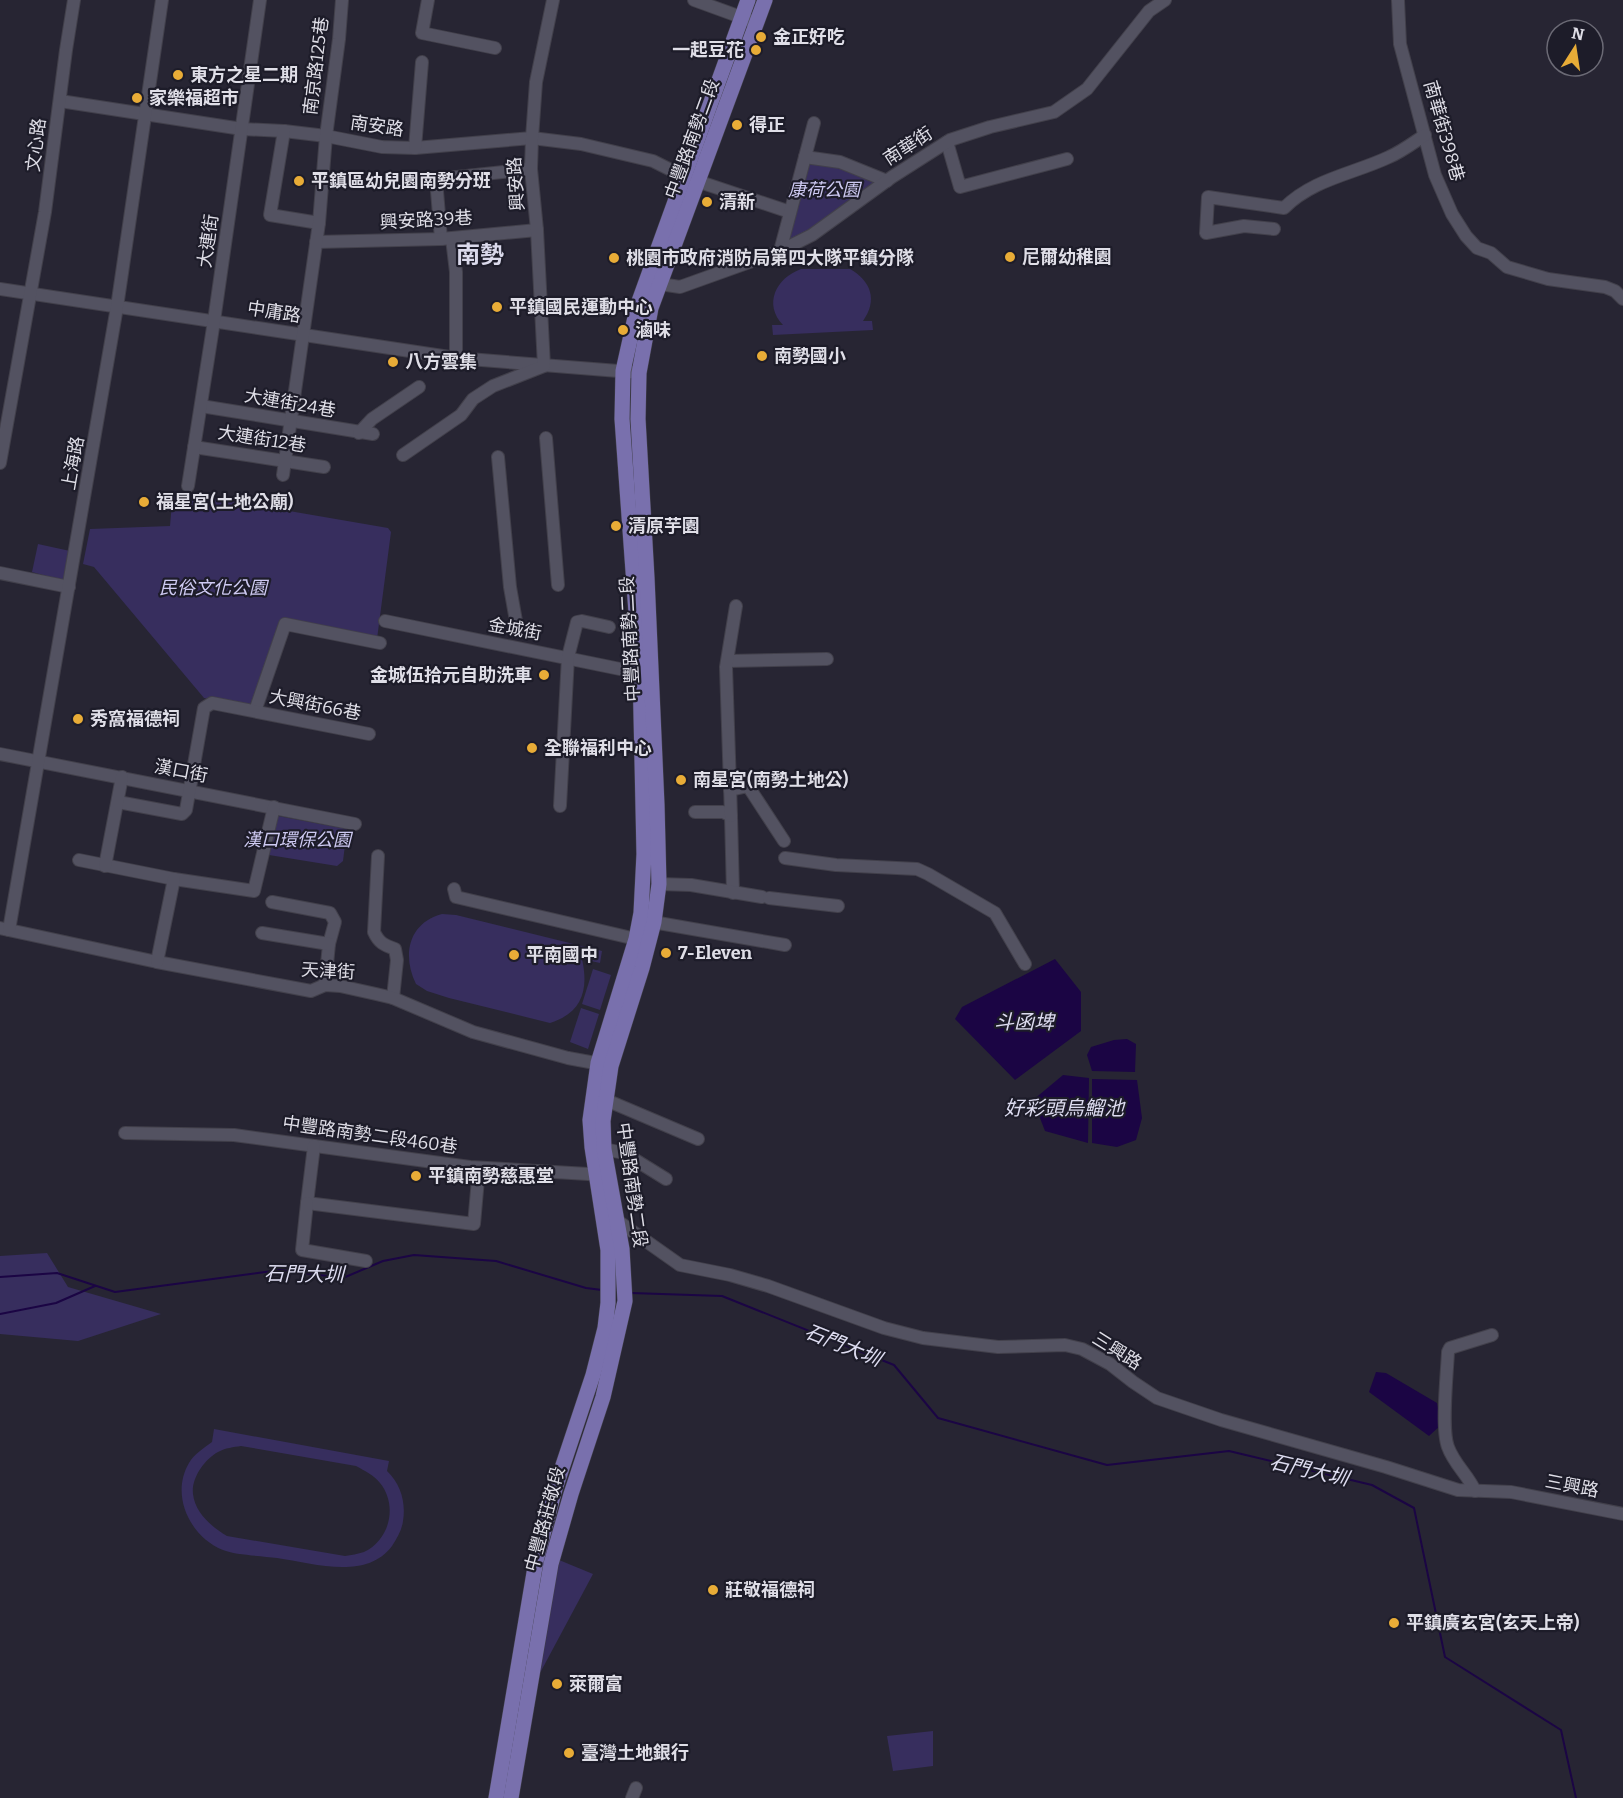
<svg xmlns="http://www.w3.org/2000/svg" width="1623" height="1798" font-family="Bitter,'Noto Sans TC',serif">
  <rect width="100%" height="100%" fill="#272533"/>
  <g fill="#372e5e" fill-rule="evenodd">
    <polygon points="805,157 887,181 780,251"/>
    <path d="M801,269H850C871,281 878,300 863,321H872L873,330L773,335L772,325H783C763,304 776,278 801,269Z"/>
    <polygon points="173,491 388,528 391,532 377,639 283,620 251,706 204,698 94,567 83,564 90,529 170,526"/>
    <polygon points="38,544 70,551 64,581 32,572"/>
    <polygon points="278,816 347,829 343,861 337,866 269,855"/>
    <path d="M442,914L456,915L602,951L600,963L582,959C589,990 582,1013 550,1023L449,998L427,991L416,984C402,956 408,923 442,914Z"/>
    <polygon points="593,969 611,975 600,1010 582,1004"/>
    <polygon points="581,1008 599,1014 588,1049 570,1042"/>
    <polygon points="47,1253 68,1287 161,1314 78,1341 0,1334 0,1256"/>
    <path d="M214,1429L389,1461L387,1471C401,1484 406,1503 403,1521C402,1530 397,1538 392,1546C366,1581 313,1563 277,1558C262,1556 235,1555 223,1550C190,1537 170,1495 189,1463C194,1454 204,1448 212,1442ZM241,1446L356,1466C365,1471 374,1475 380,1483C398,1505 390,1540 364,1552C358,1554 351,1555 345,1556L227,1536C212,1527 195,1513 193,1494C191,1478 205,1459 218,1452C225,1448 234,1447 241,1446Z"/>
    <polygon points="559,1560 593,1574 540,1673"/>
    <polygon points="933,1731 933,1766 893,1771 887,1736"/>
  </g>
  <g fill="#1b0544">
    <polygon points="1055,959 1081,992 1081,1031 1015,1080 955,1019 962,1007"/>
    <polygon points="1127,1039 1136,1044 1135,1072 1092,1071 1087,1055 1091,1047 1114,1040"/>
    <polygon points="1063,1075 1089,1078 1088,1143 1045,1131 1033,1100"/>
    <polygon points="1092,1079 1137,1080 1142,1118 1136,1140 1117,1147 1092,1143"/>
    <polygon points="1376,1372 1386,1373 1437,1403 1441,1425 1429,1436 1369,1392"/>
  </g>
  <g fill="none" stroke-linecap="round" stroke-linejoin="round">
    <g stroke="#1b0544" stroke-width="2">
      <polyline points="0,1277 57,1273 115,1292 280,1270 343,1278 383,1261 414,1255 496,1261 586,1288 602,1290"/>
      <polyline points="631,1293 722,1296 894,1365 938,1418 1107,1465 1229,1451 1372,1485 1414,1508 1445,1657 1561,1730 1576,1798"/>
      <polyline points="0,1314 56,1303 95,1286"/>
    </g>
    <g stroke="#42404b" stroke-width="14">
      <g id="minor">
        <polyline points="428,0 422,33 495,48"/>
        <polyline points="694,0 749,20"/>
        <polyline points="1398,0 1400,44 1435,175 1452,214 1466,236 1477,248 1491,253 1507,267 1548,279 1605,287 1615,291 1623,299"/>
        <polyline points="60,101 242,129 284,131 326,136 382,147 415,148 532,138 581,144 653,161 685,177 790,212"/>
        <polyline points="284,131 270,215 319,223"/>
        <polyline points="947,142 960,187 1067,159"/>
        <polyline points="415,148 422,62"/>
        <polyline points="805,157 840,162 887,181"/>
        <polyline points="436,179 441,239"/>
        <polyline points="401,183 531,169"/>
        <path d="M1274,229L1244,226L1206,233L1208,197L1284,208C1313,179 1353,174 1389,157C1401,152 1413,143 1425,135"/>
        <polyline points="452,239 456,272 456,358"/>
        <polyline points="316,242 441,239 537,230"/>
        <polyline points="780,251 814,123"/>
        <polyline points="653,280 660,284 680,287 780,251 812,235 892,177 950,140 990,127 1054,112 1087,89 1149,11 1165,0"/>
        <polyline points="0,289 456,358 631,372"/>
        <polyline points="201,406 373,434"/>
        <polyline points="359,433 372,419 419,387"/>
        <polyline points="546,438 558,585"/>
        <polyline points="194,447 324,467"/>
        <polyline points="403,455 461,415 473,399 493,386 544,366 537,230 531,169 532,138 536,82 553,0"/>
        <polyline points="498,457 510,587 516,621"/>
        <polyline points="0,463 45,212 66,50 74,0"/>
        <polyline points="283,475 319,223 326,136 339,39 342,0"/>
        <polyline points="188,486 214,321 260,0"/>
        <polyline points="0,573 69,587"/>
        <polyline points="385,621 620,669 640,668"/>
        <polyline points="728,661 827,659"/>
        <polyline points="255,711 285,624 380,643"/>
        <polyline points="0,754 355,824"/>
        <polyline points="730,790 748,786 784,841"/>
        <polyline points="118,802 182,814 186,810 204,708 212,703 369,734"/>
        <polyline points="560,806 568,657 577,622 582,621 609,627"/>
        <polyline points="695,812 723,812 731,816 733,893"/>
        <polyline points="731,816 726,667 736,606"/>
        <path d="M378,856L374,932C379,943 384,945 395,949L397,960L393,998"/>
        <polyline points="785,858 836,865 917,869 928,874 995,913 1025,964"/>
        <polyline points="79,860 174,879 254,891 274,807"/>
        <polyline points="105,866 122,777"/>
        <polyline points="659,884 691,885 762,897"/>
        <polyline points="454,889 456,897 636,939"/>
        <polyline points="769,898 838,906"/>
        <polyline points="272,902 330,913 335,922 329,944 325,985"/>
        <polyline points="647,921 785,945"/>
        <polyline points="0,928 157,962 311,991 325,985 340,986 376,994 393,998 473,1032 568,1058 606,1065"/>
        <polyline points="9,930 117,307 162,0"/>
        <polyline points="262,933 329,944"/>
        <polyline points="157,962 174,879"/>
        <polyline points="606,1100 698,1139"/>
        <polyline points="125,1133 234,1135 470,1167 605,1175"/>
        <polyline points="314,1146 307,1203 474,1224 479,1168"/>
        <polyline points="604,1149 624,1153 666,1179"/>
        <polyline points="307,1203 302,1250 366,1261"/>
        <polyline points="612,1217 680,1265 730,1275 768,1286 884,1328 923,1338 998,1347 1065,1345 1082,1349 1110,1364 1133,1382 1157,1398 1221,1420 1386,1467 1458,1490 1511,1492 1623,1514"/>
        <path d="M1475,1491C1468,1475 1454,1464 1448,1447C1441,1429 1447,1374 1448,1352L1450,1348L1492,1335"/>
        <polyline points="632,1798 636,1788"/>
      </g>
    </g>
    <g stroke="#42404b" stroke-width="16">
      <g id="major">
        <polyline points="496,1798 536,1561 555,1489 593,1375 605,1328 608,1303 608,1250 592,1147 590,1120 598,1063 636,939 641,913 644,854 640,668 622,419 623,371 638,304 748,0"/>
        <polyline points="511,1798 551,1564 571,1494 603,1397 625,1301 622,1249 604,1149 603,1121 611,1066 642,968 654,922 659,884 657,805 647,578 638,419 639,373 651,308 765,0"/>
      </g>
    </g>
    <use href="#minor" stroke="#535261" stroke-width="12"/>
    <use href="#major" stroke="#7970ad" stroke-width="15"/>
  </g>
  <g fill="#e8ac37" stroke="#1d1c29" stroke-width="2">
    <circle cx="761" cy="37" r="6"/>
    <circle cx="756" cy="50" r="6"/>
    <circle cx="178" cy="75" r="6"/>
    <circle cx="137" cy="98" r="6"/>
    <circle cx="737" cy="125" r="6"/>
    <circle cx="299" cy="181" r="6"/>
    <circle cx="707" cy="202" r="6"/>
    <circle cx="1010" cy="257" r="6"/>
    <circle cx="614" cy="258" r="6"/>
    <circle cx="497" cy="307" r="6"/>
    <circle cx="623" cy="330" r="6"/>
    <circle cx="762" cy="356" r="6"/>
    <circle cx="393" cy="362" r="6"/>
    <circle cx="144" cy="502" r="6"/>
    <circle cx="616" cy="526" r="6"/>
    <circle cx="544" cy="675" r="6"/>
    <circle cx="78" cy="719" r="6"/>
    <circle cx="532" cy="748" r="6"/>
    <circle cx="681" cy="780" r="6"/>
    <circle cx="666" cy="953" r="6"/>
    <circle cx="514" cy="955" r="6"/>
    <circle cx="416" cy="1176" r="6"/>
    <circle cx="713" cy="1590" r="6"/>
    <circle cx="1394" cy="1623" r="6"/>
    <circle cx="557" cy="1684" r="6"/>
    <circle cx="569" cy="1753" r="6"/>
  </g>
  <g text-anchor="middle" stroke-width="4.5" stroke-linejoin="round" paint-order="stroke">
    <g font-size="18" font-weight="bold" fill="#dfdee7" stroke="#1d1c29" text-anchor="start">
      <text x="773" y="43">金正好吃</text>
      <text x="744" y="56" text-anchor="end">一起豆花</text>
      <text x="190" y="81">東方之星二期</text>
      <text x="149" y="104">家樂福超市</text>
      <text x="749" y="131">得正</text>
      <text x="311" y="187">平鎮區幼兒園南勢分班</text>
      <text x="719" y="208">清新</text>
      <text x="1022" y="263">尼爾幼稚園</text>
      <text x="626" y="264">桃園市政府消防局第四大隊平鎮分隊</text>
      <text x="509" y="313">平鎮國民運動中心</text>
      <text x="635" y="336">滷味</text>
      <text x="774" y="362">南勢國小</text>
      <text x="405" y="368">八方雲集</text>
      <text x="156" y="508">福星宮(土地公廟)</text>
      <text x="628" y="532">清原芋園</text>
      <text x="532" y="681" text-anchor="end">金城伍拾元自助洗車</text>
      <text x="90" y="725">秀窩福德祠</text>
      <text x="544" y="754">全聯福利中心</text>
      <text x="693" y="786">南星宮(南勢土地公)</text>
      <text x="678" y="959">7-Eleven</text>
      <text x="526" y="961">平南國中</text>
      <text x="428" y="1182">平鎮南勢慈惠堂</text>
      <text x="725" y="1596">莊敬福德祠</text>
      <text x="1406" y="1629">平鎮廣玄宮(玄天上帝)</text>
      <text x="569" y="1690">萊爾富</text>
      <text x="581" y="1759">臺灣土地銀行</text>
    </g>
    <g font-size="18" fill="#dfdee7" stroke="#1d1c29">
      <text transform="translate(316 66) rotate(-83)" y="6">南京路125巷</text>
      <text transform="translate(377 126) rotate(8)" y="6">南安路</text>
      <text transform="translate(1444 131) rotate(74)" y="6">南華街398巷</text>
      <text transform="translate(692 139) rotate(-70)" y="6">中豐路南勢二段</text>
      <text transform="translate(36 145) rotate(-83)" y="6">文心路</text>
      <text transform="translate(908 146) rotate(-33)" y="6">南華街</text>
      <text transform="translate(516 184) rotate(-94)" y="6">興安路</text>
      <text transform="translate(426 220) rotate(-3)" y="6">興安路39巷</text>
      <text transform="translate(208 241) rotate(-82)" y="6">大連街</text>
      <text transform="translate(274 312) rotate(9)" y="6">中庸路</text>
      <text transform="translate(290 403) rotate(10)" y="6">大連街24巷</text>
      <text transform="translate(262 439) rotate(9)" y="6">大連街12巷</text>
      <text transform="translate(73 463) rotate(-80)" y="6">上海路</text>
      <text transform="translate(515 629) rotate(10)" y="6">金城街</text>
      <text transform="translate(630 639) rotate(-93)" y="6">中豐路南勢二段</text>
      <text transform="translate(315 705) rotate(11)" y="6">大興街66巷</text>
      <text transform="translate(181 771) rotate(11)" y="6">漢口街</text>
      <text transform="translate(328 971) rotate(3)" y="6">天津街</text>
      <text transform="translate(370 1135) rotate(8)" y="6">中豐路南勢二段460巷</text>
      <text transform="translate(632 1185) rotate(82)" y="6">中豐路南勢二段</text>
      <text transform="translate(1117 1351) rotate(32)" y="6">三興路</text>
      <text transform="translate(1572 1486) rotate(11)" y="6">三興路</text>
      <text transform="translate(545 1519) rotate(-75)" y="6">中豐路莊敬段</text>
    </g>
    <g font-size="18" font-style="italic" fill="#cecaf2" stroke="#1d1c29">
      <text x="824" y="196">康荷公園</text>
      <text x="213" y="594">民俗文化公園</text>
      <text x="297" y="846">漢口環保公園</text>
    </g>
    <g font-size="20" font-style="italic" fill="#dddcf0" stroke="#1d1c29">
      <text x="1024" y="1029">斗函埤</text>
      <text x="1064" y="1115">好彩頭烏鰡池</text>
      <text transform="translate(304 1274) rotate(1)" y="7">石門大圳</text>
      <text transform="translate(843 1345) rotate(22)" y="7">石門大圳</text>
      <text transform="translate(1309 1470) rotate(13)" y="7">石門大圳</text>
    </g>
    <g font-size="24" font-weight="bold" fill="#dad9eb" stroke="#1d1c29">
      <text x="480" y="263">南勢</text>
    </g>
  </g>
  <g transform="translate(1575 48) rotate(12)"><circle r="28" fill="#1d1c29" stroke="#6b6a75" stroke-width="1.5"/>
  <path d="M0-4.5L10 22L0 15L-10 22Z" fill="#e8ac37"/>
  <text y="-9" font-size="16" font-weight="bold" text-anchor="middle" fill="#dfdee7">N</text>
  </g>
</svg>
